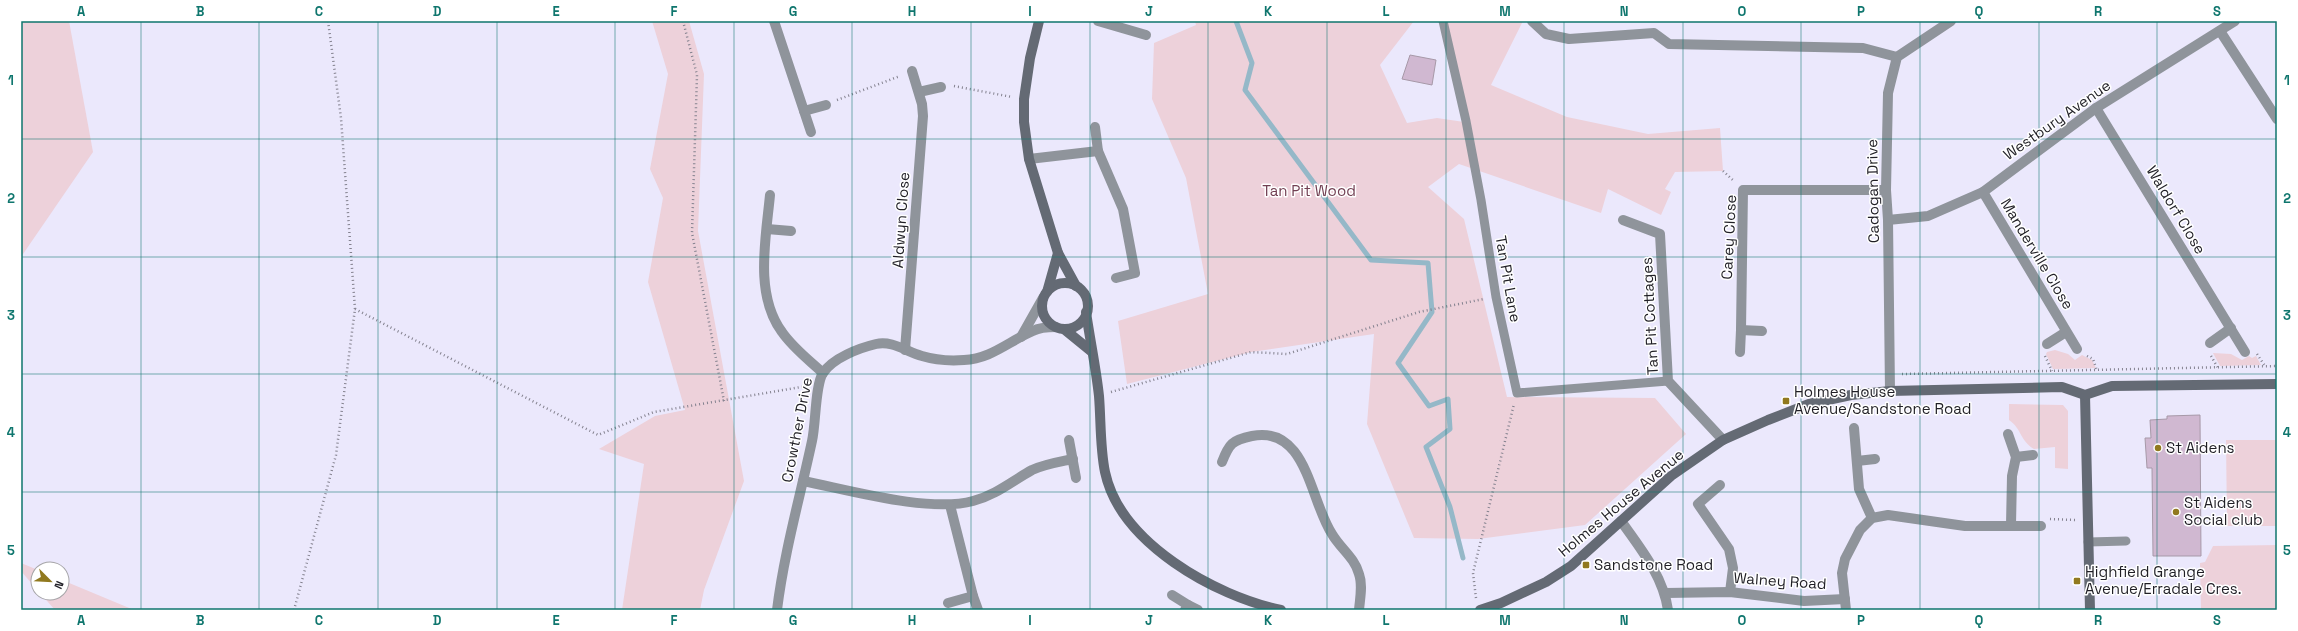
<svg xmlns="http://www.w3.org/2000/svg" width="2298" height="631" font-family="'Space Grotesk',sans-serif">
  <rect width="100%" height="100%" fill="#ebe8fc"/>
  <g fill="#edd1da">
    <polygon points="21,21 69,21 93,152 21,257"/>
    <polygon points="652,21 689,21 704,74 698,231 744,481 704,590 700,610 622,610 644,464 599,449 655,416 685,410 648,282 663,198 650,169 668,74"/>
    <polygon points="1195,21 1414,21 1380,65 1407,123 1437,118 1471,123 1466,121 1443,21 1523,21 1491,85 1567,117 1648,134 1720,128 1723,171 1675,172 1665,189 1671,192 1661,215 1608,189 1601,213 1459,164 1428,187 1464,219 1507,397 1655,398 1686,434 1585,525 1478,539 1414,538 1367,424 1374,334 1251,352 1127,384 1118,321 1208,294 1186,178 1152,99 1154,43 1196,25"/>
    <polygon points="2055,350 2068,354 2075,360 2082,355 2092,360 2096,368 2053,369 2046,354 2047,352"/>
    <polygon points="2213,353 2231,354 2242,360 2249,356 2252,358 2256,356 2261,365 2220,366"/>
    <path d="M2009,404L2063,405L2068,411V469L2055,468V447L2034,449C2020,441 2022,429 2009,420Z"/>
    <polygon points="2226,440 2277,440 2277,526 2227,526"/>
    <polygon points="2277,545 2277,610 2201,610 2200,563 2205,562 2213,546"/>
    <polygon points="21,563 38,570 38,591 21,571"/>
    <polygon points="62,580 134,610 55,610 40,593 62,593"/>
  </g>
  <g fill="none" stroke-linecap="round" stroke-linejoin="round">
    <polyline stroke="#95b8c8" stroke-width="5" points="1236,21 1252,63 1245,90 1371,260 1428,263 1432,312 1398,363 1429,406 1448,399 1450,429 1426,447 1450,507 1463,558"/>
  </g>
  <g fill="#d0b8d1" stroke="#a799a8">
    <polygon points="1410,55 1436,60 1432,85 1402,79"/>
    <polygon points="2200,415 2201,556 2153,556 2152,468 2147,468 2145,438 2151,438 2150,420 2167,419 2167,416"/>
  </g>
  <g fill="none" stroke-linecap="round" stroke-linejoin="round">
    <g stroke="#84828f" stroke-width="2.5" stroke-dasharray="1 3" stroke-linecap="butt">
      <polyline points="683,21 697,75 692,233 724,401"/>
      <polyline points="954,86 1012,97"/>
      <polyline points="837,100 900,76"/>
      <polyline points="1723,171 1734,181"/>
      <polyline points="355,309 598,435 654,412 807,386"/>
      <polyline points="2257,354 2265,366"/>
      <polyline points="2045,356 2052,371"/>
      <polyline points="2087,356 2093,359 2097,371"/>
      <polyline points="2211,356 2218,368"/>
      <polyline points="1902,374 2277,366"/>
      <polyline points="1111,392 1251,352 1287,354 1419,312 1484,299"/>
      <polyline points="2050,519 2075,520"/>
      <polyline points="1476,598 1473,573 1514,404"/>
      <polyline points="294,610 336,455 355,309 341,118 328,21"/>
    </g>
    <g stroke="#8f949b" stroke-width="9">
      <polyline points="1443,21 1466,121 1481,200 1496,297 1517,393 1668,381"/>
      <polyline points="2088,542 2126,541"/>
    </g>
    <g stroke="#8f949b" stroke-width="10">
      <polyline points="774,21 811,132"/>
      <polyline points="1098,21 1146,35"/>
      <polyline points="1532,21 1546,34 1569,39 1654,33 1669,44 1863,48 1897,57"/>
      <polyline points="2220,31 2277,119"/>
      <polyline points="919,92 941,87"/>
      <polyline points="2096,108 2245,352"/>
      <polyline points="804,111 826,105"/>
      <polyline points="1095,127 1098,151"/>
      <polyline points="1029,159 1098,151 1123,209 1135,273 1116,278"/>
      <polyline points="1983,192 2077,349"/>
      <path d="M770,195C766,238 754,294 782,332C793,348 809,360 823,373"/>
      <polyline points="1623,220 1660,234 1668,381 1723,440"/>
      <polyline points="1888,220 1928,216 1983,192 2096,108 2235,21"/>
      <polyline points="767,229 791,231"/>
      <polyline points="1741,330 1743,190 1886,190"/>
      <polyline points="1021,337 1043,298"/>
      <polyline points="2210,343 2231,328"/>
      <polyline points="2047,344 2066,332"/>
      <polyline points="905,350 923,116 922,104 912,71"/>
      <polyline points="1740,352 1741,330 1762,331"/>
      <polyline points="1890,391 1888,220 1886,190 1888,93 1897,57 1951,21"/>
      <polyline points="1854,428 1859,489 1872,518"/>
      <polyline points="2008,434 2016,457 2012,476 2011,525"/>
      <polyline points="1069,440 1076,478"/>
      <polyline points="2016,457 2033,455"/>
      <polyline points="1857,461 1875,459"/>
      <path d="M1222,462C1229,444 1232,440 1252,436C1307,425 1310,501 1332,534C1340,548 1355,558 1359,574C1363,585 1360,598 1359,610"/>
      <path d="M803,481C849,490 929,513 973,501C996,495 1012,481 1032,470C1045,464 1059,462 1073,459"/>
      <polyline points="1720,485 1698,504 1729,549 1733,568 1730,592"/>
      <path d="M1621,521C1641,549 1663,576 1668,610"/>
      <polyline points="1666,593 1730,592 1804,601 1845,599"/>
      <polyline points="1172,595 1188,605 1185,610"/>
      <polyline points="973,596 978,610"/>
      <polyline points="948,603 973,596 950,505"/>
      <polyline points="1188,605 1198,610"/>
      <path d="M777,610C784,553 800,497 812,441C816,424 815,385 823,373C833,358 859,348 876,344C892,340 907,352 922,356C935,360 950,361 964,360C991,359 1009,341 1033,331C1040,327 1049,327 1056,327"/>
      <polyline points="1846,610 1842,573 1845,559 1860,530 1872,518 1888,515 1965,526 2041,526"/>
    </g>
    <g stroke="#646a74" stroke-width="10">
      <polyline points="1039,21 1030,58 1024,99 1024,122 1029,159 1058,253 1076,286"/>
      <circle cx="1065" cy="306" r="23"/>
      <polyline points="1047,292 1058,253"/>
      <path d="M1086,312C1090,340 1096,368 1099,396C1101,421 1100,448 1105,472C1120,543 1215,596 1281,610"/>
      <polyline points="1064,329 1091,351"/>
      <polyline points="2085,395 2090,610"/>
      <polyline points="1480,610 1501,603 1546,582 1571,566 1671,476 1723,440 1768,420 1809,404 1851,395 1890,391 2062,387 2085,395 2112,386 2277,384"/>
    </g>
  </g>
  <path fill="none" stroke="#0f766e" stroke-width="1" stroke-opacity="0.55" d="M141,21V610M259,21V610M378,21V610M497,21V610M615,21V610M734,21V610M852,21V610M971,21V610M1090,21V610M1208,21V610M1327,21V610M1446,21V610M1564,21V610M1683,21V610M1801,21V610M1920,21V610M2039,21V610M2157,21V610M21,139H2277M21,257H2277M21,374H2277M21,492H2277"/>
  <g fill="#91791f" stroke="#fff" stroke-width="1.5">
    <rect x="1782" y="397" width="8" height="8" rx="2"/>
    <circle cx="2158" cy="448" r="4"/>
    <circle cx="2176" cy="512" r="4"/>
    <rect x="1582" y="561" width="8" height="8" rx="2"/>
    <rect x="2073" y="577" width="8" height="8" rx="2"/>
  </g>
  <g text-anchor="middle" stroke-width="3" stroke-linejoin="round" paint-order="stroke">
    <g font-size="15" fill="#201f26" stroke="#fff">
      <text transform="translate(2057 120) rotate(-35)" y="5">Westbury Avenue</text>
      <text transform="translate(1873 191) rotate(-91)" y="5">Cadogan Drive</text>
      <text transform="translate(2176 210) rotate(59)" y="5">Waldorf Close</text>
      <text transform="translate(901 220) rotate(-86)" y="5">Aldwyn Close</text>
      <text transform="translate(1729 237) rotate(-87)" y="5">Carey Close</text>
      <text transform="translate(2037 254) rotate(59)" y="5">Manderville Close</text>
      <text transform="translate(1508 279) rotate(80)" y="5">Tan Pit Lane</text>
      <text transform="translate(1650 316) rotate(-93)" y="5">Tan Pit Cottages</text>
      <text transform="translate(797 430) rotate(-79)" y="5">Crowther Drive</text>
      <text transform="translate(1621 503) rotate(-40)" y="5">Holmes House Avenue</text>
      <text transform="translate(1780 581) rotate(4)" y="5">Walney Road</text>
    </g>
    <g font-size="15" fill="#713f52" stroke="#fff">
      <text x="1309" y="196">Tan Pit Wood</text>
    </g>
    <g font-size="15" fill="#201f26" stroke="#fff" text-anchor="start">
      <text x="1794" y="397">Holmes House<tspan x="1794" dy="17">Avenue/Sandstone Road</tspan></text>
      <text x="2166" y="453">St Aidens</text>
      <text x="2184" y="508">St Aidens<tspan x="2184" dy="17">Social club</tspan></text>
      <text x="1594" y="570">Sandstone Road</text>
      <text x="2085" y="577">Highfield Grange<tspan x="2085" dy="17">Avenue/Erradale Cres.</tspan></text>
    </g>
  </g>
  <rect width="2298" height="631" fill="none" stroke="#ffffff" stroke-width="44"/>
  <g transform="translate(50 581) rotate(114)"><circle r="19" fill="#ffffff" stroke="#a6a5a8"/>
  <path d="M0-3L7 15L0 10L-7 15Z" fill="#91791f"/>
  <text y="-6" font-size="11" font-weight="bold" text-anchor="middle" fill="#201f26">N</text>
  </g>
  <rect x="22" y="22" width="2254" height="587" fill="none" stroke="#0f766e" stroke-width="1.5"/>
  <g font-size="13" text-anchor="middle" font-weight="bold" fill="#0f766e">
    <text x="81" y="16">A</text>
    <text x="200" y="16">B</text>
    <text x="319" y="16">C</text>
    <text x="437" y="16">D</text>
    <text x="556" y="16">E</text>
    <text x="674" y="16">F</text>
    <text x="793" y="16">G</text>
    <text x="912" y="16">H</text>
    <text x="1030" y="16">I</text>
    <text x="1149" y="16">J</text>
    <text x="1268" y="16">K</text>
    <text x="1386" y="16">L</text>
    <text x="1505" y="16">M</text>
    <text x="1624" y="16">N</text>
    <text x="1742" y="16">O</text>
    <text x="1861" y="16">P</text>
    <text x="1979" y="16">Q</text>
    <text x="2098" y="16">R</text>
    <text x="2217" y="16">S</text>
    <text x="11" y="85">1</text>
    <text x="2287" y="85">1</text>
    <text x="11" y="203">2</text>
    <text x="2287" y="203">2</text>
    <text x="11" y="320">3</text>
    <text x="2287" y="320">3</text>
    <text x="11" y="437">4</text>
    <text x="2287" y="437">4</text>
    <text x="11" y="555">5</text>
    <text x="2287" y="555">5</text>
    <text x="81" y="625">A</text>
    <text x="200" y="625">B</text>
    <text x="319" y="625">C</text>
    <text x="437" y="625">D</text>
    <text x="556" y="625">E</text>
    <text x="674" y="625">F</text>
    <text x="793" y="625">G</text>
    <text x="912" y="625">H</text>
    <text x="1030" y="625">I</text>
    <text x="1149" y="625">J</text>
    <text x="1268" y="625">K</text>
    <text x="1386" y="625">L</text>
    <text x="1505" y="625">M</text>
    <text x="1624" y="625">N</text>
    <text x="1742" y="625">O</text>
    <text x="1861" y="625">P</text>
    <text x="1979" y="625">Q</text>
    <text x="2098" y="625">R</text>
    <text x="2217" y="625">S</text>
  </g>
</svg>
